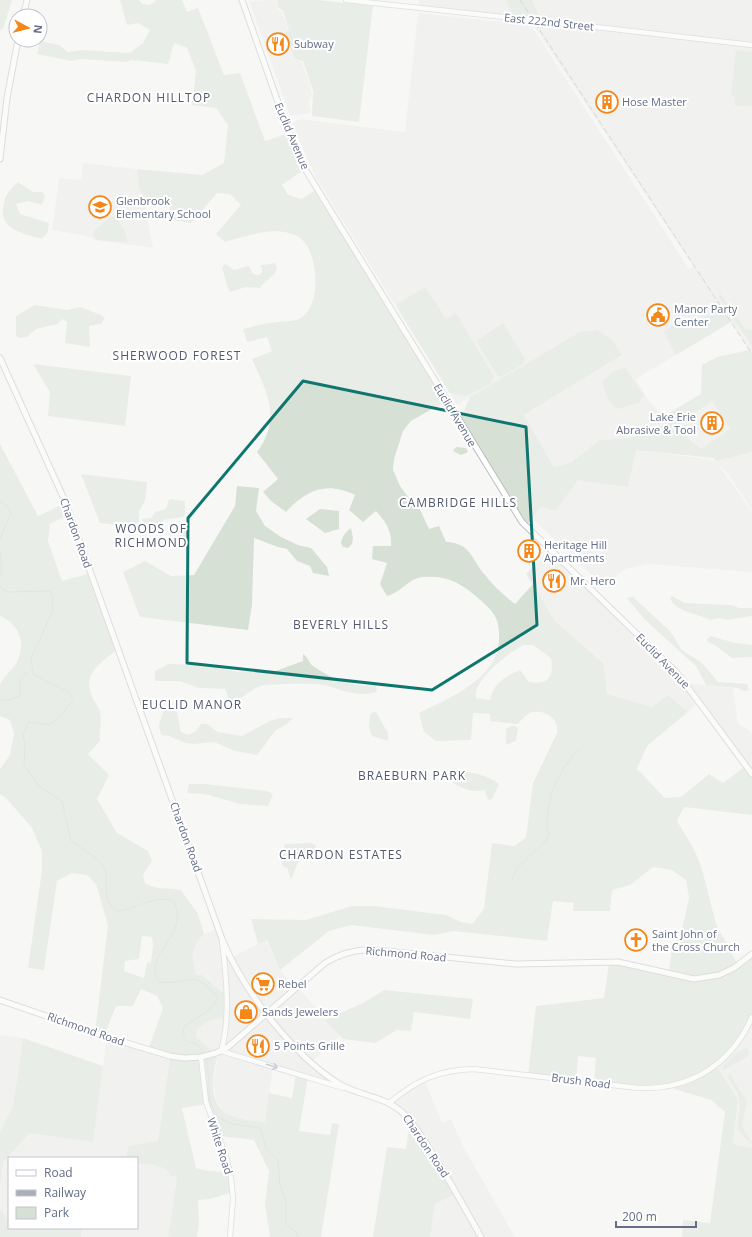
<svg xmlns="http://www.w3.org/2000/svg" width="752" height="1237" font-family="'Open Sans',sans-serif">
  <rect width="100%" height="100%" fill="#f7f8f5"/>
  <g fill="#e8e9e8">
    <polygon points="278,0 277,10 282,12 288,29 283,32 293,59 302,62 311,89 312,95 309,102 311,113 290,116 249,1"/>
    <polygon points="419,0 506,0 513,18 418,7"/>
    <polygon points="532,0 752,0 752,354 725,313 685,319 663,331 676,355 636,379 648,400 669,423 632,438 599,440 572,462 554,467 524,415 621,356 582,332 457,405 315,176 292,123 300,119 405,132 418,13 531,25 689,269 693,266 530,20 542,21"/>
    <polygon points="83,163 137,169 139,189 142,191 153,248 94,240 87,236 52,230 59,178 81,180"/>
    <polygon points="712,401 730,429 701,449 674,427"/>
    <polygon points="636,450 710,459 716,461 752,512 752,572 650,564 625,569 603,586 532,518 565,476"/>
    <polygon points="747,452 752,452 752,510 731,478 716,461"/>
    <polygon points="549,550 685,683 733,688 738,724 752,732 752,774 699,702 688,712 668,695 652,707 607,694 604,664 554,620 526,574"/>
    <polygon points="218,929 230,958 266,940 280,970 296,988 298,987 340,1036 311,1062 350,1089 273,1067 265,1122 233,1118 223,1111 216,1100 213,1083 217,1062 207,1046 196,1037 196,1031 206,1022 213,1018 225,1018 226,992 222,992 204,975 196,976 191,952 196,942 204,934"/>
    <polygon points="752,1020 752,1148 739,1147 735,1145 733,1141 738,1100 716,1065"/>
    <polygon points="0,1035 23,1038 13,1106 0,1131"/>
    <polygon points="107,1037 170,1056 158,1141 128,1146 126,1158 9,1158 9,1222 0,1208 0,1186 3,1162 30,1133 96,1116"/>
    <polygon points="424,1079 442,1123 451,1119 464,1148 515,1237 430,1237 435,1204 456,1194 417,1130 389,1103"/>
    <polygon points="137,1163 161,1166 177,1177 168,1237 81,1237 82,1228 137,1228"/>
  </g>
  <g fill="#d7e0d5" fill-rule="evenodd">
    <polygon points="0,0 12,0 3,29 0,31"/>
    <path d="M120,0H139L142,4L150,5L156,0H182L187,12L198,8L224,75L240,73L265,141L289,133L305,169L282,185L288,195L302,199L317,189L446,401L411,421L403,431L394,459L393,470L400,486L409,498L417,503L429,529L439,526L446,542C472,543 471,560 486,576C494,587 505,596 515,604L533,584L554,620L604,664L607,694L652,707L668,695L688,712L647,746L637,769L665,798L681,797L709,774L723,783L746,766L752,774V815L684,807L677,821L695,851L702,869L716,924L738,965L752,954V1020L746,1031L716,1065L738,1100L733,1141L735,1145L752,1148V1237H682L683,1220L710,1223L725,1112L711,1100L674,1089L673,1086L661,1088L594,1083L596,1058L578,1056L576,1081L528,1075L536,1006L604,998L609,963L669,973L672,945L680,939L689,898L686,880L672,870L653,867L630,885L612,890L610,911H573L574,903L553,901L547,941L453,931L434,935L351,925L329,931L280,970L267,940L258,944L251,919L306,920L352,906H374L446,915L461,922L472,924L484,909L492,843L514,846L526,838L533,783L557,733C559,720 547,710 533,712C527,713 522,719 518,724L490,721V714L473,713L471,740L436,741L424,732L419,713C451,697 501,678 499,635C499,627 498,620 493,613C489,607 483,603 478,598C461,583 447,575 423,577C409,578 402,592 387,596L380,584L387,563L372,559L373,546H391C392,531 386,522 376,511L363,522L349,510L355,495C325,481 307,490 286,512L271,501L263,492L278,479L257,452C282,418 267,393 252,359L272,351L267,337L247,342L243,329C252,327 260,324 269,323C280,321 293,323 302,317C323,303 318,246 297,236C273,225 249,236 225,242L216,234L241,205L230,194L217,193L191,223L172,220L168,198L144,201L142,192L139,189L137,169L202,175L224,163L228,125L216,108L192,105L196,71L187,48L174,43L168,64L131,60L127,62L81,59L71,61L37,54L40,41L59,45L68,52L82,50L130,53L143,43L150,30L138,23L127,25ZM524,645H533L551,658C554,675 549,686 529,682L520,670C506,676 493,683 490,700L476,698C476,694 476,689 478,686C487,670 508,653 524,645Z"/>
    <polygon points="278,0 318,0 373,6 359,122 312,116 313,91 303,61 294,59 284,32 289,30 283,11 278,7"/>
    <polygon points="506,0 532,0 542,21 513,18"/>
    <polygon points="736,50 752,52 752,106 734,105 735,96 731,95"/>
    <path d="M18,182L33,192H42L45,196L42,205L28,201L16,204L20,214L49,223L48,232L42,239C25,234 0,230 3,208C5,194 8,192 18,182Z"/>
    <path d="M111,216L115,217C120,223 128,234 127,242L97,240L93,236L94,231Z"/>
    <path d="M275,263L277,269C273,278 265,280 260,288L246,287L230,292L227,286L222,267L226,264L234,270L249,266L253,274L258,275L262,273V268L260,266L262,265Z"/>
    <polygon points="425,287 446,319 456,313 494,377 490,384 466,396 450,393 396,305"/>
    <polygon points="719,292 745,329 752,330 752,346 719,297"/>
    <polygon points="35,305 67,310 81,307 101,315 105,318 101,324 89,326 90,347 65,343 67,322 63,319 57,324 36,329 27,337 19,338 16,335 16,316"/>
    <polygon points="725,313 731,322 676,355 663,331 685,319"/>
    <polygon points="503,323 525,359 523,364 501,377 497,375 476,341"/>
    <path d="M597,330L612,340L622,355L524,415L554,467L572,462L599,440L632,438L668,423L662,417L701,394L702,365L717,357L749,350L752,354V452L716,461L713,458L636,450L628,487L578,480L555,511L541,507L526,526L459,423L470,397L580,332ZM712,401L730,429L701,449L674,427Z"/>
    <polygon points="33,364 131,376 125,426 48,416 50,392"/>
    <path d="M625,367L644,396L638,403L617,409C609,403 603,391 603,381L613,372Z"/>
    <path d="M0,444L38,516L66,503L70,514L50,524L48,541L62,581L91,573L118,649C104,660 81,674 92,696C94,702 99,706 100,712C102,722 99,731 100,741L88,754L109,775L97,799L117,833L148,851L152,861L143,875L145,883C159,891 166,887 181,890L198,914L204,934C189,949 192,956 196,975H203L222,992H226L225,1018C211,1018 206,1022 196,1031V1037L207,1046L212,1054L216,1053C217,1064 213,1073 213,1083C213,1119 238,1119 265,1122L269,1093L292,1098L296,1074L308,1077L299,1131L330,1135L332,1123L339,1124L321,1237H270L265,1204L269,1171L254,1140L219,1136L207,1104L182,1108L196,1168L209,1171L225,1172L228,1176L230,1193L210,1199L198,1200L199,1223L197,1237H168L177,1177L171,1176C167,1164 148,1165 137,1163V1158H126L128,1146L158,1141L170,1057L148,1050L163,1008L157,996L141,989L133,1006H116L104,1036L95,1033L108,925L96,884L87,875L72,873L57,881L44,970L28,968L42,870V851L32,828L6,798L0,794V769L10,755L14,733L10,720L0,716C0,707 0,694 0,685C2,677 13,670 17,662C26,642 20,625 0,616ZM142,936L152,937L153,945L151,962L147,963L144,978L124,971L125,961L139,959Z"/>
    <polygon points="456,447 466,448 468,452 461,455 453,451"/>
    <polygon points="81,474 147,482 145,501 139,511 139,522 129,526 100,523"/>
    <path d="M237,486L259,488L256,511L265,526L281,537L298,545L311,548L327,567L329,576L313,573L310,566L297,561L287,549C275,547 266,542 254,538L252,605L248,630L140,617L123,572L145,561L171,576L194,575L235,506Z"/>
    <polygon points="169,499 185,501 185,514 183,517 163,520 160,529 146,530 142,519 151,518 155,512 166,509"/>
    <polygon points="320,509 339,511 339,529 325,533 306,519"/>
    <path d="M351,528L353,538L352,544L348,548L343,547L341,543C342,537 345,532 351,528Z"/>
    <polygon points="183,530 187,533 182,548 177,549 175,545 180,533"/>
    <path d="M672,596L685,603L731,605L739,608H752V616L727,620L719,618L710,620C698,613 676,613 670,598Z"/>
    <polygon points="633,597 670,631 682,650 702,663 718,682 747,684 749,690 744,691 738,688 706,685 696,666 645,620 627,598"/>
    <polygon points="711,636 735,643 752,645 752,657 732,658 715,645 708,642 707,639"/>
    <path d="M303,654C308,657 309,663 313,666C331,679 354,688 376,685L377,692C355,698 343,689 323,685C309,683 282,684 267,685C249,686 245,702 229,700L225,689L199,688L179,681H155V671L169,664L208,665L238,672L255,670L273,672L303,661Z"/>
    <polygon points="174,708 177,712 181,732 189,735 196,731 201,724 207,724 218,732 242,736 270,721 280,718 293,718 287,724 276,730 257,755 235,751 214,742 194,744 185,743 169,736 161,735 159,725 164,709"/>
    <polygon points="373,712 376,712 388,733 388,741 372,736 369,728 370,714"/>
    <polygon points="511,726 515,726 518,729 516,741 506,745 506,729"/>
    <path d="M454,770C471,772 486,774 499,784L492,799L488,800L485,790C473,793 459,788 450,781Z"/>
    <polygon points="189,784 205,784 267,791 273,794 268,806 240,804 205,794 187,793"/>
    <polygon points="310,843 315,845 316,848 307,854 302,852 291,880 287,867 285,868 282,865 285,844"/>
    <polygon points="384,990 473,999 470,1019 414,1012 411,1031 397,1030 375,1043 343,1039 325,1020 365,1002"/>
    <polygon points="23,1038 103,1066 93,1142 30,1133 3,1162 0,1186 0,1131 13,1106"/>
    <polygon points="746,1048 749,1051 748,1056 724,1070 722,1067 736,1053"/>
    <path d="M731,1075L747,1102L742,1126L752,1143C728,1127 743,1118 739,1098C738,1090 731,1084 728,1076Z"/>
    <polygon points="410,1120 456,1194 435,1204 430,1237 373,1237 387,1147 406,1149"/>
    <polygon points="0,1208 9,1222 9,1228 82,1228 81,1237 0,1237"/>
  </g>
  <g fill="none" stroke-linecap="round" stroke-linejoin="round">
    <g stroke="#c7ced5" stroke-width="1">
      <polyline points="0,501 5,504 11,513 0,539"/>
      <polyline points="0,552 2,573 0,576"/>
      <path d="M0,585L3,590L9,592L50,591L53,596L52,612L31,659L33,674L67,691L74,699L58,719L49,725L29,722L23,734L25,745L24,765L39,786L62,801L71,841C79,847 97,857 102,864C112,879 98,893 116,911C135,910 155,894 174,901C177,909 179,918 176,926C170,944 146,962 159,982C189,986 193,967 218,997C212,1013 194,1017 183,1028L184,1035L187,1041L198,1045L205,1055"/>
      <path d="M0,700H9L20,696C21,683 16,678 32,670"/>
      <path d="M511,881C517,861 538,852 550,835C546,830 547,827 547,821C548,794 560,769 578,750"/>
      <path d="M206,1058C212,1077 202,1111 225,1121C236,1127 250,1124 261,1129L266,1148L278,1160L280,1185L286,1203V1224L296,1232L298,1237"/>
    </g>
    <g stroke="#bec0c7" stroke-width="6">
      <g id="secondary">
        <polyline points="346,0 596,27 752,45"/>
        <path d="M222,940C226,973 231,1019 221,1051L343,1088"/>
        <polyline points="201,1057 206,1102 226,1156 231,1177 233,1199 230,1237"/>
        <path d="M389,1103C417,1080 438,1070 474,1069L638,1088C690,1090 731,1065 752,1017"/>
      </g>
    </g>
    <g stroke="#bcbec3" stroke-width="7">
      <g id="primary">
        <polyline points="242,0 285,122 305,169 522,522 678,674 752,774"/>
        <polyline points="23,16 27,0"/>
        <polyline points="0,159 7,98 18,40"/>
        <path d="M0,358L65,501L222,939C243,990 293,1056 341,1085C361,1096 387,1097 404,1114C414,1123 421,1136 429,1148C448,1177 464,1207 481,1237"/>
        <path d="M0,1000L107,1037L170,1056L184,1058L201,1057L216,1053L228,1047L325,963C341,953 357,949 376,950L516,964L618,962L694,979L719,975L734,968L752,954"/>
      </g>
    </g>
    <use href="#secondary" stroke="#fff" stroke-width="4.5"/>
    <use href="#primary" stroke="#fff" stroke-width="5"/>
    <polyline stroke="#abaeb6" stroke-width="1" stroke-dasharray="6 3" stroke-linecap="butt" points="520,0 752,354"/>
  </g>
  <defs><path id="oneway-shaft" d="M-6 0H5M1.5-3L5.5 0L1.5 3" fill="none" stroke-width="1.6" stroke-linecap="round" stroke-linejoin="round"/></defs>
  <use stroke="#929aac" href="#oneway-shaft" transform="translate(272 1066) rotate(17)"/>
  <path d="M0 0H752V1237H0ZM303,381L526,427L537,625L432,690L187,663L188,518Z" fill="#f7f8f5" fill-opacity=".55" fill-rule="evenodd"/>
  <path fill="none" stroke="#0f766e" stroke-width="3" stroke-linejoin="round" d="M303,381L526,427L537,625L432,690L187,663L188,518Z"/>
  <defs>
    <g id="restaurant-ring" transform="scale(1.15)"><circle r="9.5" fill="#fff" stroke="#f48718" stroke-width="1.5"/><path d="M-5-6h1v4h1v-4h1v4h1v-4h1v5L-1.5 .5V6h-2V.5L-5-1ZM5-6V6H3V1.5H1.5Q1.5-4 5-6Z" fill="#f48718"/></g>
    <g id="building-ring" transform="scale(1.15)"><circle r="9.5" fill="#fff" stroke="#f48718" stroke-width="1.5"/><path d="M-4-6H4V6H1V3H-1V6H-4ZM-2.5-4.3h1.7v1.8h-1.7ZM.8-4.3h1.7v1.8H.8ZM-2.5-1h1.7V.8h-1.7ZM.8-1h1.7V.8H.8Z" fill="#f48718"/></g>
    <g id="school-ring" transform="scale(1.15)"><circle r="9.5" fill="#fff" stroke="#f48718" stroke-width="1.5"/><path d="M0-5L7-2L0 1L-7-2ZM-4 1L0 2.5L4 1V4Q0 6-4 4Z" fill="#f48718"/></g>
    <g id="civic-ring" transform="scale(1.15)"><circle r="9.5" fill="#fff" stroke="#f48718" stroke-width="1.5"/><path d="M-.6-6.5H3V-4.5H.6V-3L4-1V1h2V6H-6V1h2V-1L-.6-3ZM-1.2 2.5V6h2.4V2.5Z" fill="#f48718"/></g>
    <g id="church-ring" transform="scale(1.15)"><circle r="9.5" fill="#fff" stroke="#f48718" stroke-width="1.5"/><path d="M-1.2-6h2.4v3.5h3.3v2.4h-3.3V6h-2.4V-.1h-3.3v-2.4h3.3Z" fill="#f48718"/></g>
    <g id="supermarket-ring" transform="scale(1.15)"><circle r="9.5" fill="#fff" stroke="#f48718" stroke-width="1.5"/><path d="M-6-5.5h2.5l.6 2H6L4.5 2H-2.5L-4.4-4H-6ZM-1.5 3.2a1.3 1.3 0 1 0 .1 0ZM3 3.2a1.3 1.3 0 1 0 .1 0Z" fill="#f48718"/></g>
    <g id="shop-ring" transform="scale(1.15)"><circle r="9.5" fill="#fff" stroke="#f48718" stroke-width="1.5"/><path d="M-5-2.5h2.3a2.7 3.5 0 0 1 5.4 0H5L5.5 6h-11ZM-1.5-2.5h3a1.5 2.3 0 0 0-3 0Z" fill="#f48718"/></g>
  </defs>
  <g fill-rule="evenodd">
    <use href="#restaurant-ring" x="278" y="44"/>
    <use href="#building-ring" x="607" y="102"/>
    <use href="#school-ring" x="100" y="207"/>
    <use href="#civic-ring" x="658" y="315"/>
    <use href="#building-ring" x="712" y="423"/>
    <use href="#building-ring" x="529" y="551"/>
    <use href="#restaurant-ring" x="554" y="581"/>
    <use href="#church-ring" x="636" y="940"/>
    <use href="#supermarket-ring" x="263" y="984"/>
    <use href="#shop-ring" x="246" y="1012"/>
    <use href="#restaurant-ring" x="258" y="1046"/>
  </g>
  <g text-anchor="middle" stroke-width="4" stroke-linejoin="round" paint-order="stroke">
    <g font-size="11" fill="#646e89" stroke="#fff">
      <text transform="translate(549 22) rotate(6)" y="4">East 222nd Street</text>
      <text transform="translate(292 136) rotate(67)" y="4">Euclid Avenue</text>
      <text transform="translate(455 415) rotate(59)" y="4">Euclid Avenue</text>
      <text transform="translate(76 533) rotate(70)" y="4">Chardon Road</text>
      <text transform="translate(663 661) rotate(46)" y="4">Euclid Avenue</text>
      <text transform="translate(186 837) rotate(70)" y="4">Chardon Road</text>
      <text transform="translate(406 954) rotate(5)" y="4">Richmond Road</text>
      <text transform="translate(86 1029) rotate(19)" y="4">Richmond Road</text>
      <text transform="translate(581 1081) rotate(7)" y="4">Brush Road</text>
      <text transform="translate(220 1146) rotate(72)" y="4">White Road</text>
      <text transform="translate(426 1146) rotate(56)" y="4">Chardon Road</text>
    </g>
    <g font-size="11" fill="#646e89" stroke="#fff" text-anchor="start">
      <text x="294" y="48">Subway</text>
      <text x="622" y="106">Hose Master</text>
      <text x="116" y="205">Glenbrook<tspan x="116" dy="13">Elementary School</tspan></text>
      <text x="674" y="313">Manor Party<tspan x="674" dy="13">Center</tspan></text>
      <text x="696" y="421" text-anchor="end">Lake Erie<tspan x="696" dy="13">Abrasive &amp; Tool</tspan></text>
      <text x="544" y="549">Heritage Hill<tspan x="544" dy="13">Apartments</tspan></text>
      <text x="570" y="585">Mr. Hero</text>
      <text x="652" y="938">Saint John of<tspan x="652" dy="13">the Cross Church</tspan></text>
      <text x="278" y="988">Rebel</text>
      <text x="262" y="1016">Sands Jewelers</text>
      <text x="274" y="1050">5 Points Grille</text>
    </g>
    <g font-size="12" letter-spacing="1" fill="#535a6d" stroke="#fff">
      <text x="149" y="102">CHARDON HILLTOP</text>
      <text x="177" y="360">SHERWOOD FOREST</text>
      <text x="458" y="507">CAMBRIDGE HILLS</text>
      <text x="151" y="533">WOODS OF<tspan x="151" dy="14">RICHMOND</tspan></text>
      <text x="341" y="629">BEVERLY HILLS</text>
      <text x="192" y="709">EUCLID MANOR</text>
      <text x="412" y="780">BRAEBURN PARK</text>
      <text x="341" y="859">CHARDON ESTATES</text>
    </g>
  </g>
  <rect x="8" y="1157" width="130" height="72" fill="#ffffff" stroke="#c1c5d0"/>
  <rect x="16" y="1170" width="20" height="6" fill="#ffffff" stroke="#c1c5d0"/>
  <text x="44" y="1177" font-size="12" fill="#646e89">Road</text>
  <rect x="16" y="1190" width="20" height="6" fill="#abaeb6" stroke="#c1c5d0"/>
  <text x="44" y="1197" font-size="12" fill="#646e89">Railway</text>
  <rect x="16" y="1207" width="20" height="12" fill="#d7e0d5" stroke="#c1c5d0"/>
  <text x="44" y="1217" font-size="12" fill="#646e89">Park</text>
  <g transform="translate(28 28) rotate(97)"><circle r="19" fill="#ffffff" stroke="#c1c5d0"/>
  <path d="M0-3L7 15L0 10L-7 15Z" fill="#f48718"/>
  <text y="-6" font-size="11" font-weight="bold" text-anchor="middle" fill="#646e89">N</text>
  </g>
  <path d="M616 1221v6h80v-6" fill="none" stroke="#646e89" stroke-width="2"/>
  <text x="622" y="1221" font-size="12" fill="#646e89" stroke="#ffffff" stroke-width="3" paint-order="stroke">200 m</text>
</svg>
